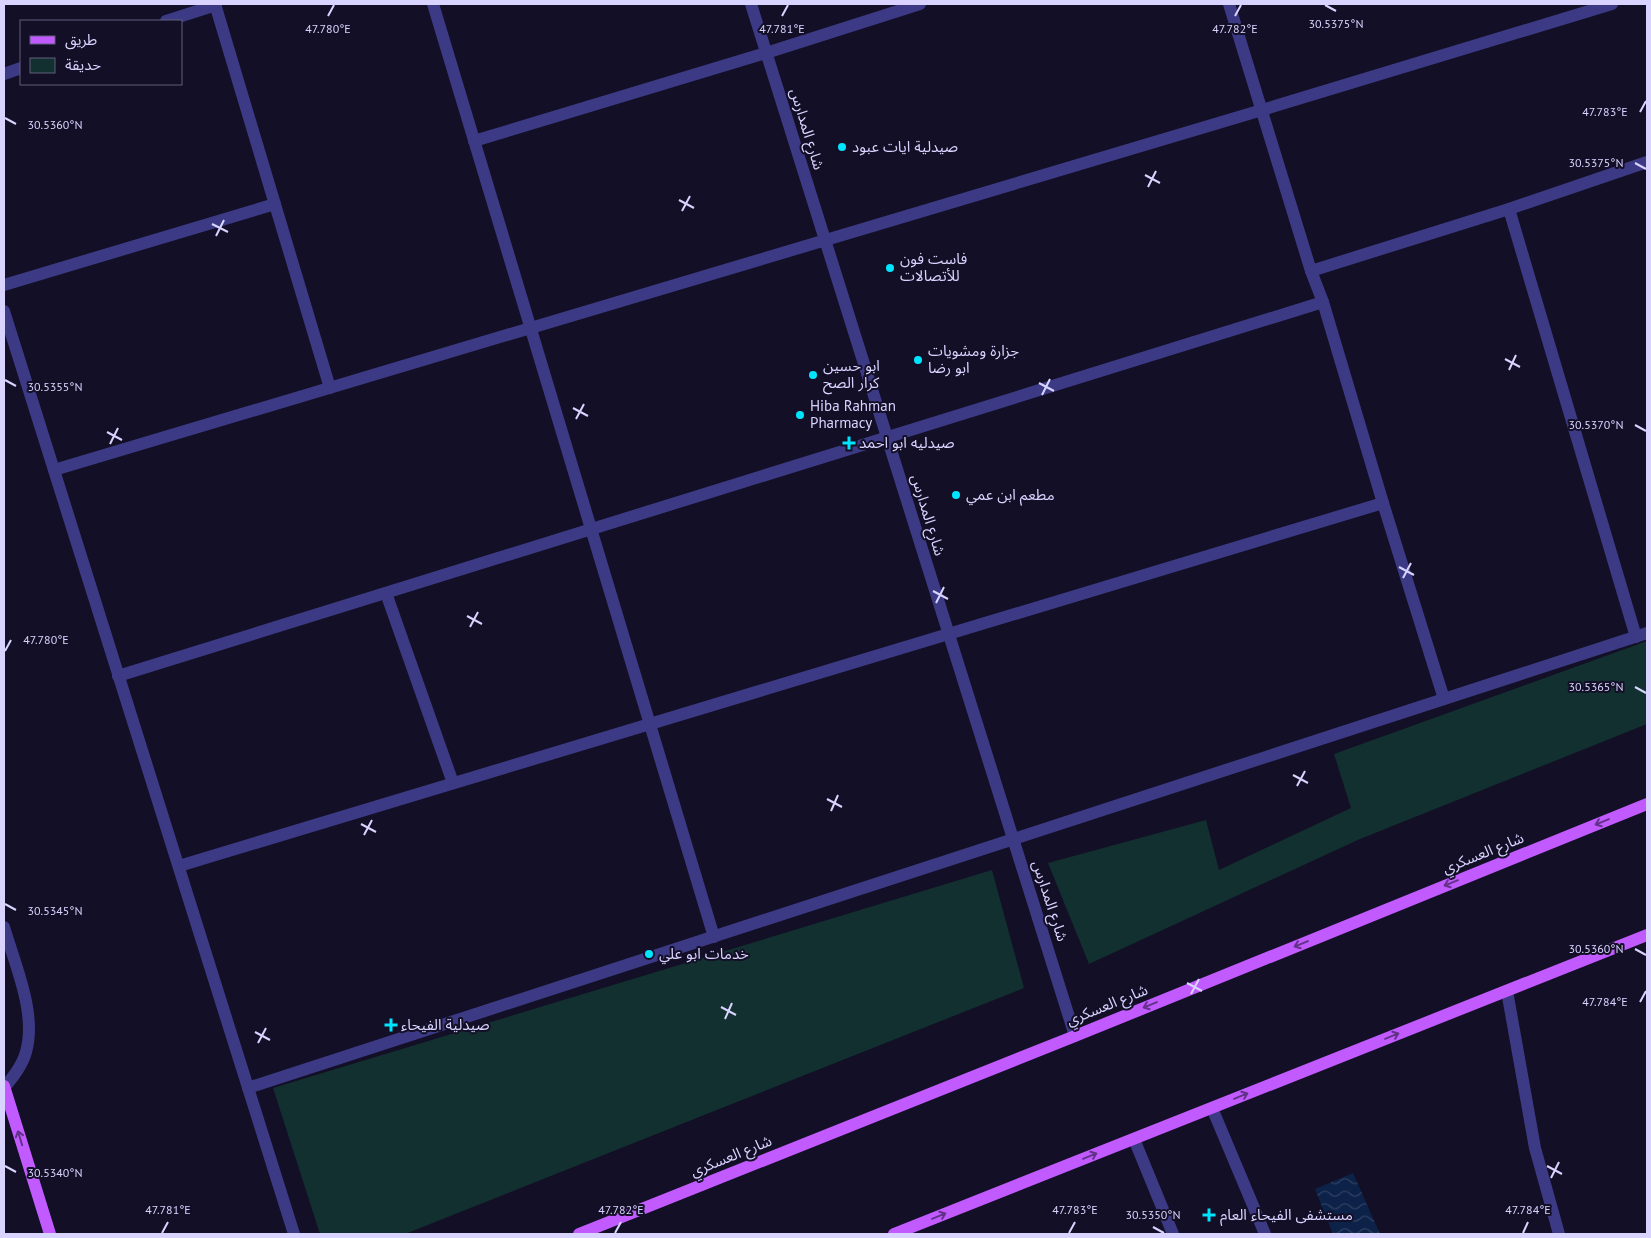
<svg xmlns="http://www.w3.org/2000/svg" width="1651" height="1238" font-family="'PT Sans','Noto Sans Arabic',sans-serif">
  <defs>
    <pattern id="water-waves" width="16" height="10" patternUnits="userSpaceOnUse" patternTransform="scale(1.25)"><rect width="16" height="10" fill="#0c2248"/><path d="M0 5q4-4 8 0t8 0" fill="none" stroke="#2f4163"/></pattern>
  </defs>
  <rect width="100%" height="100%" fill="#130f26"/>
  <g fill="#12302f">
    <polygon points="1647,641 1647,724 1360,839 1089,964 1048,863 1206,820 1219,870 1351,808 1334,754"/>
    <polygon points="992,870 1024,988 405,1234 320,1234 273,1088"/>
  </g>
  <polygon fill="url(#water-waves)" points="1353,1173 1380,1234 1333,1234 1315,1189"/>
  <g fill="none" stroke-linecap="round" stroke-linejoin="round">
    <g stroke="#3d3a85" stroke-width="12">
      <polyline points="1507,991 1535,1148 1559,1234"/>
      <polyline points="1212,1108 1265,1234"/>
      <polyline points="1134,1139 1173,1234"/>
    </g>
    <g stroke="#3d3a85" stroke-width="12">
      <polyline points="215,4 330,388"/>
      <polyline points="433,4 714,937"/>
      <polyline points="1229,4 1311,271 1323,302 1383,503 1444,699"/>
      <polyline points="166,21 216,5"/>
      <polyline points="4,74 21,68"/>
      <polyline points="474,141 766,53 920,4"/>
      <polyline points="1509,209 1636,637"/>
      <polyline points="1311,271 1509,209 1647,162"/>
      <polyline points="4,285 275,204"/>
      <polyline points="54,470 1262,110 1612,4"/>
      <polyline points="386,593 453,783"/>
      <polyline points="118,676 1323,302"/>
      <polyline points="179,866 1383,503"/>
      <polyline points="248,1088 1647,633"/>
    </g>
    <g stroke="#3d3a85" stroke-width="12">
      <polyline points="751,4 1075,1036"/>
      <polyline points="4,311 294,1234"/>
      <path d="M4,927C15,965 37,1013 26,1052C22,1066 13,1077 4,1088"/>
    </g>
    <g stroke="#c25bff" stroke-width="12">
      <polyline points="4,1086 50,1234"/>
      <polyline points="579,1234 1075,1036 1647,804"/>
      <polyline points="894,1234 1647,935"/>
    </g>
  </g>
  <defs><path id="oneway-shaft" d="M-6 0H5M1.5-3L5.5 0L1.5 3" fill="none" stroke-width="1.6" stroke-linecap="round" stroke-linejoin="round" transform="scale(1.25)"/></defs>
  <g stroke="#623188">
    <use href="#oneway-shaft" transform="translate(1602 822) rotate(158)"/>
    <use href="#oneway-shaft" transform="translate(1451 883) rotate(158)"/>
    <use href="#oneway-shaft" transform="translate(1301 944) rotate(158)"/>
    <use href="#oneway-shaft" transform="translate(1150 1005) rotate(158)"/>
    <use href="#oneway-shaft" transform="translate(1392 1036) rotate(-22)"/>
    <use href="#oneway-shaft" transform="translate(1241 1096) rotate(-22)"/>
    <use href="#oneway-shaft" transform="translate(20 1138) rotate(-107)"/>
    <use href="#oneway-shaft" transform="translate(1090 1156) rotate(-22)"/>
    <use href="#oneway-shaft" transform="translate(939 1216) rotate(-22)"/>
  </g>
  <path fill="none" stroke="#d9d4ff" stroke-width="2" d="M1325,5L1336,11M328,16L334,5M782,16L788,5M1235,16L1241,5M1640,112L1646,101M5,118L16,124M1635,163L1646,169M1145,175L1160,183M1148,187L1156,171M679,200L694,208M682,211L690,196M212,224L228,232M216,236L224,220M1505,359L1520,367M1509,370L1516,355M5,380L16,386M1039,383L1054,391M1042,395L1050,379M573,408L588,416M576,419L584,404M1635,425L1646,431M107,432L122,440M110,444L118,428M1399,567L1414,575M1403,578L1411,563M933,591L948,599M936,603L944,587M467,616L482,624M470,627L478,612M5,651L11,640M1635,687L1646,693M1293,775L1308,783M1297,786L1305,771M827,799L842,807M831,811L838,795M361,824L376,832M364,835L372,820M5,904L16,910M1635,949L1646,955M1187,983L1202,991M1191,994L1199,979M1640,1002L1646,991M721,1007L736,1015M725,1019L732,1003M255,1032L270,1040M258,1043L266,1028M5,1166L16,1172M1547,1166L1562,1174M1551,1178L1559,1162M1153,1227L1164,1233M162,1233L168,1222M615,1233L621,1222M1069,1233L1075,1222M1523,1233L1528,1222"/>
  <g fill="#00e5ff" stroke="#130f26" stroke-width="2">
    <circle cx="842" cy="147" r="5"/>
    <circle cx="890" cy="268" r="5"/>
    <circle cx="918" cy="360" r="5"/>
    <circle cx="813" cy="375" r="5"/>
    <circle cx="800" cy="415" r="5"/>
    <path d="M846.5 435.5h5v5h5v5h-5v5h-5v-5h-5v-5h5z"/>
    <circle cx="956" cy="495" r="5"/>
    <circle cx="649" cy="954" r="5"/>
    <path d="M388.5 1017.5h5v5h5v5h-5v5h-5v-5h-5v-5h5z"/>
    <path d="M1206.5 1207.5h5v5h5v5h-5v5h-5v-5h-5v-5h5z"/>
  </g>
  <g text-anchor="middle" stroke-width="4" stroke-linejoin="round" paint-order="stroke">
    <g font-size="15" fill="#d9d4ff" stroke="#130f26">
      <text transform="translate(807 129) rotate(73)" y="5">شارع المدارس</text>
      <text transform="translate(928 515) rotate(73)" y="5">شارع المدارس</text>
      <text transform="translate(1483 853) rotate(-22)" y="5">شارع العسكري</text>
      <text transform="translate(1050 901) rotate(72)" y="5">شارع المدارس</text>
      <text transform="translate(1107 1005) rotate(-22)" y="5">شارع العسكري</text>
      <text transform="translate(731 1156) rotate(-22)" y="5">شارع العسكري</text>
    </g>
    <g font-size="15" fill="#d9d4ff" stroke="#130f26" text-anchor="start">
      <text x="852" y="152">صيدلية ايات عبود</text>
      <text x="900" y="264">فاست فون<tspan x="900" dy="17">للأتصالات</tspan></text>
      <text x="928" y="356">جزارة ومشويات<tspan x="928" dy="17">ابو رضا</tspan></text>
      <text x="823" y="371">ابو حسين<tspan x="823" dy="17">كرار الصح</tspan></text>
      <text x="810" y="411">Hiba Rahman<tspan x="810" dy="17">Pharmacy</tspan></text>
      <text x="859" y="448">صيدليه ابو احمد</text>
      <text x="966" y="500">مطعم ابن عمي</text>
      <text x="659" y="959">خدمات ابو علي</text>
      <text x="401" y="1030">صيدلية الفيحاء</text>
      <text x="1220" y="1220">مستشفى الفيحاء العام</text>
    </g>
  </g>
  <g font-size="12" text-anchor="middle" fill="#d9d4ff" stroke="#130f26" stroke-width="4" stroke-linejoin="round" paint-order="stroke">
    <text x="1336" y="28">30.5375°N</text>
    <text x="328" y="33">47.780°E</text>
    <text x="782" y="33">47.781°E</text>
    <text x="1235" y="33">47.782°E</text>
    <text x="1605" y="116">47.783°E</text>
    <text x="55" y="129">30.5360°N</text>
    <text x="1596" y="167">30.5375°N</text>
    <text x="55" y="391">30.5355°N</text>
    <text x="1596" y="429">30.5370°N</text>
    <text x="46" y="644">47.780°E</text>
    <text x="1596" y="691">30.5365°N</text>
    <text x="55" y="915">30.5345°N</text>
    <text x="1596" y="953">30.5360°N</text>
    <text x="1605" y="1006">47.784°E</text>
    <text x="55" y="1177">30.5340°N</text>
    <text x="168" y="1214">47.781°E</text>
    <text x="621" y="1214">47.782°E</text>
    <text x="1075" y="1214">47.783°E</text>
    <text x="1528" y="1214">47.784°E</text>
    <text x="1153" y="1219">30.5350°N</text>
  </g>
  <rect width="1651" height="1238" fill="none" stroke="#d9d4ff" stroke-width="10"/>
  <rect x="20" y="20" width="162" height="65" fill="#130f26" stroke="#625e7d"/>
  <rect x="30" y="36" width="25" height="8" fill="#c25bff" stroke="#625e7d"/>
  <text x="65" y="45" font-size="15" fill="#d9d4ff">طريق</text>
  <rect x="30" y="58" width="25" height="15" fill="#12302f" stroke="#625e7d"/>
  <text x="65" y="70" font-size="15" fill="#d9d4ff">حديقة</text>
</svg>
